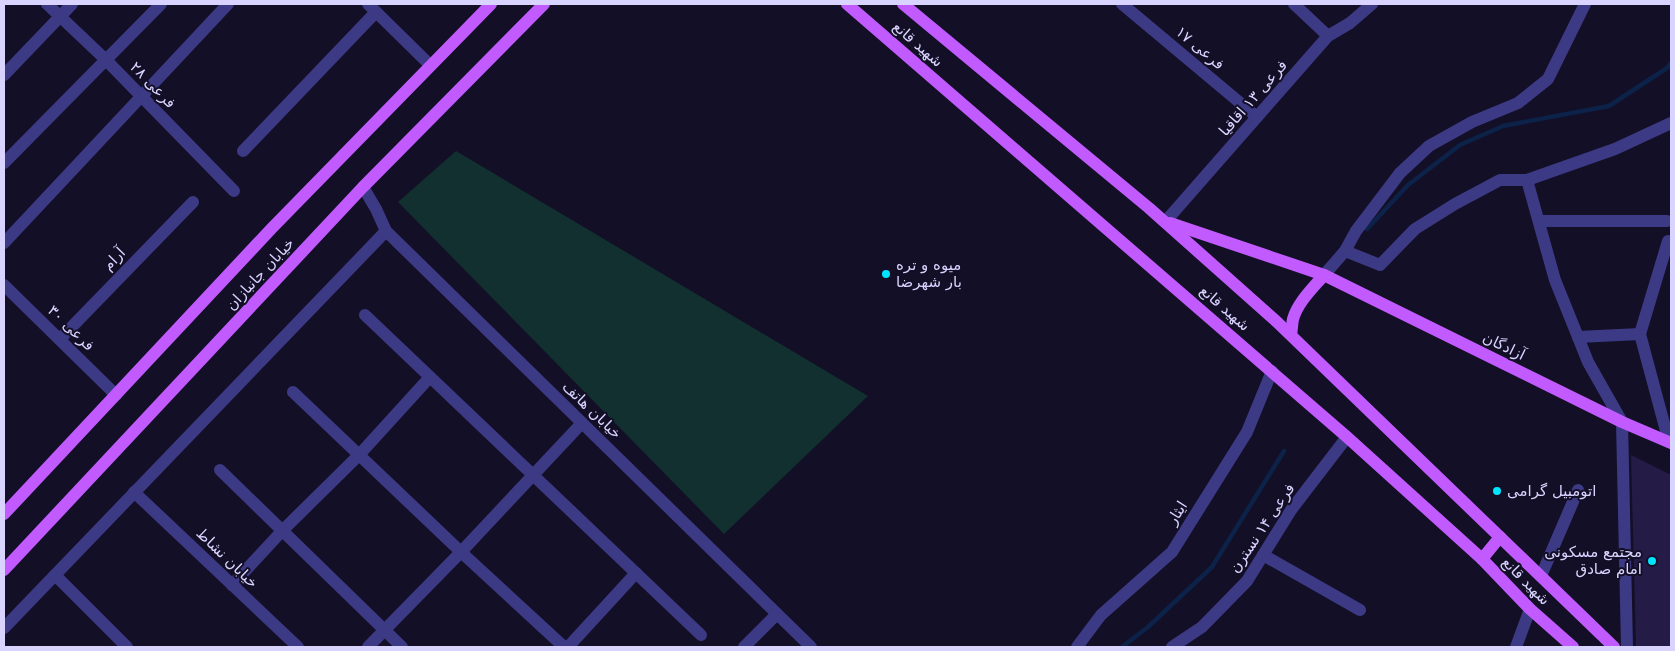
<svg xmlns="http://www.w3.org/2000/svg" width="1675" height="651" font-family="'DejaVu Sans','Noto Sans Arabic',sans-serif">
  <rect width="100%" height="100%" fill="#130f26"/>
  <polygon fill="#12302f" points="456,151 868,396 724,534 398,202"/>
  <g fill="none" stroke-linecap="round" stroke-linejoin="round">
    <g stroke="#0c2248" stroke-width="4.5">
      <polyline points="1367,229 1408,185 1460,145 1503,126 1609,106 1667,68 1671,63"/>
      <polyline points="1122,647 1148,627 1212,567 1284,451"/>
    </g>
  </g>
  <polygon fill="#241b47" points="1631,455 1671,475 1671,647 1636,647"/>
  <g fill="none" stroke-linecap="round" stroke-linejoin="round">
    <g stroke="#3d3a85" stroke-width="12">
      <polyline points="47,4 106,60 234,191"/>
      <polyline points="368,4 430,65"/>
      <polyline points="1122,4 1257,117"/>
      <polyline points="1294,4 1328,36"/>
      <polyline points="4,75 72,4"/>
      <polyline points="243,151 376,12"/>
      <polyline points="4,163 161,4"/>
      <polyline points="1527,180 1555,280 1578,337 1588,362 1622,422 1627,647"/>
      <polyline points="363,187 376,209 386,231 811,647"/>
      <polyline points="1539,221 1667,221"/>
      <polyline points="1165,222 1328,36 1350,23 1372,4"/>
      <polyline points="1668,241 1640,334 1669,442"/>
      <polyline points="4,243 228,4"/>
      <polyline points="1345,251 1380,265 1415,229 1455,204 1500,180 1527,180 1615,149 1671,123"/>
      <polyline points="1324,275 1345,251 1356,231 1400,173 1429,146 1472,122 1518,103 1548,79 1585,4"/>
      <polyline points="4,285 116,395"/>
      <polyline points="365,315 701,635"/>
      <polyline points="1578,337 1640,334"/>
      <polyline points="60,339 193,202"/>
      <polyline points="293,392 461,552 564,647"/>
      <polyline points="220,470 402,647"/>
      <polyline points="134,492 298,647"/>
      <polyline points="1263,555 1360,610"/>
      <polyline points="55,575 127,647"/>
      <polyline points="1541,576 1578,490"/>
      <polyline points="232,585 282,531 359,455 430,377"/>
      <polyline points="4,628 386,231"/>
      <polyline points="368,647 461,552 582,423"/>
      <polyline points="568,647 636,573"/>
      <polyline points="744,647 777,614"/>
      <polyline points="1077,647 1101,615 1172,552 1247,432 1272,371"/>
      <polyline points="1172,647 1202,627 1247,581 1291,510 1347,437"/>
      <polyline points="1516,647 1530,609"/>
    </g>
    <g stroke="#c25bff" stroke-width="12">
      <polyline points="847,4 1347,437 1482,559 1530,609 1573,647"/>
      <polyline points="903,4 1149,208 1277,322 1614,647"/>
      <path d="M1170,223L1324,275C1313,288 1298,302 1293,319C1292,324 1292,330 1291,335"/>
      <polyline points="1324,275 1622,422 1671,443"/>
      <polyline points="4,514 272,228 491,4"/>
      <polyline points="1482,559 1500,537"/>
      <polyline points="4,570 363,187 544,4"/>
    </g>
  </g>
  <g fill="#00e5ff" stroke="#130f26" stroke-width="2">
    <circle cx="886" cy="274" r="5"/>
    <circle cx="1497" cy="491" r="5"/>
    <circle cx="1652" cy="561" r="5"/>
  </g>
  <g text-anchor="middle" stroke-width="4" stroke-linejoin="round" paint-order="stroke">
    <g font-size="15" fill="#d9d4ff" stroke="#130f26">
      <text transform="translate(918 44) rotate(41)" y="5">شهید قانع</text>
      <text transform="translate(1200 48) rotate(40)" y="5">فرعی ۱۷</text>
      <text transform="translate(153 85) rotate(46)" y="5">فرعی ۲۸</text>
      <text transform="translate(1253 98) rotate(-49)" y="5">فرعی ۱۳ اقاقیا</text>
      <text transform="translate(114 259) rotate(-46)" y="5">آرام</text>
      <text transform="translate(260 274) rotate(-47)" y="5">خیابان جانبازان</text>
      <text transform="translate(1225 308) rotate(41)" y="5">شهید قانع</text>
      <text transform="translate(71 328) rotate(44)" y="5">فرعی ۳۰</text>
      <text transform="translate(1504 346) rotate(26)" y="5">آزادگان</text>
      <text transform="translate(592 410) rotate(44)" y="5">خیابان هاتف</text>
      <text transform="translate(1177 513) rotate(-58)" y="5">ایثار</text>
      <text transform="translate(1262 528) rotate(-56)" y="5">فرعی ۱۴ نسترن</text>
      <text transform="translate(227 558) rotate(44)" y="5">خیابان نشاط</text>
      <text transform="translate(1526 581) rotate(45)" y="5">شهید قانع</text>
    </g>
    <g font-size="15" fill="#d9d4ff" stroke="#130f26" text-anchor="start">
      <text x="896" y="270">میوه و تره<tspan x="896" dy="17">بار شهرضا</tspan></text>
      <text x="1507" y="496">اتومبیل گرامی</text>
      <text x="1642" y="557" text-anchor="end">مجتمع مسکونی<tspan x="1642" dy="17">امام صادق</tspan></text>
    </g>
  </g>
  <rect width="1675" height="651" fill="none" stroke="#d9d4ff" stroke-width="10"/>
</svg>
